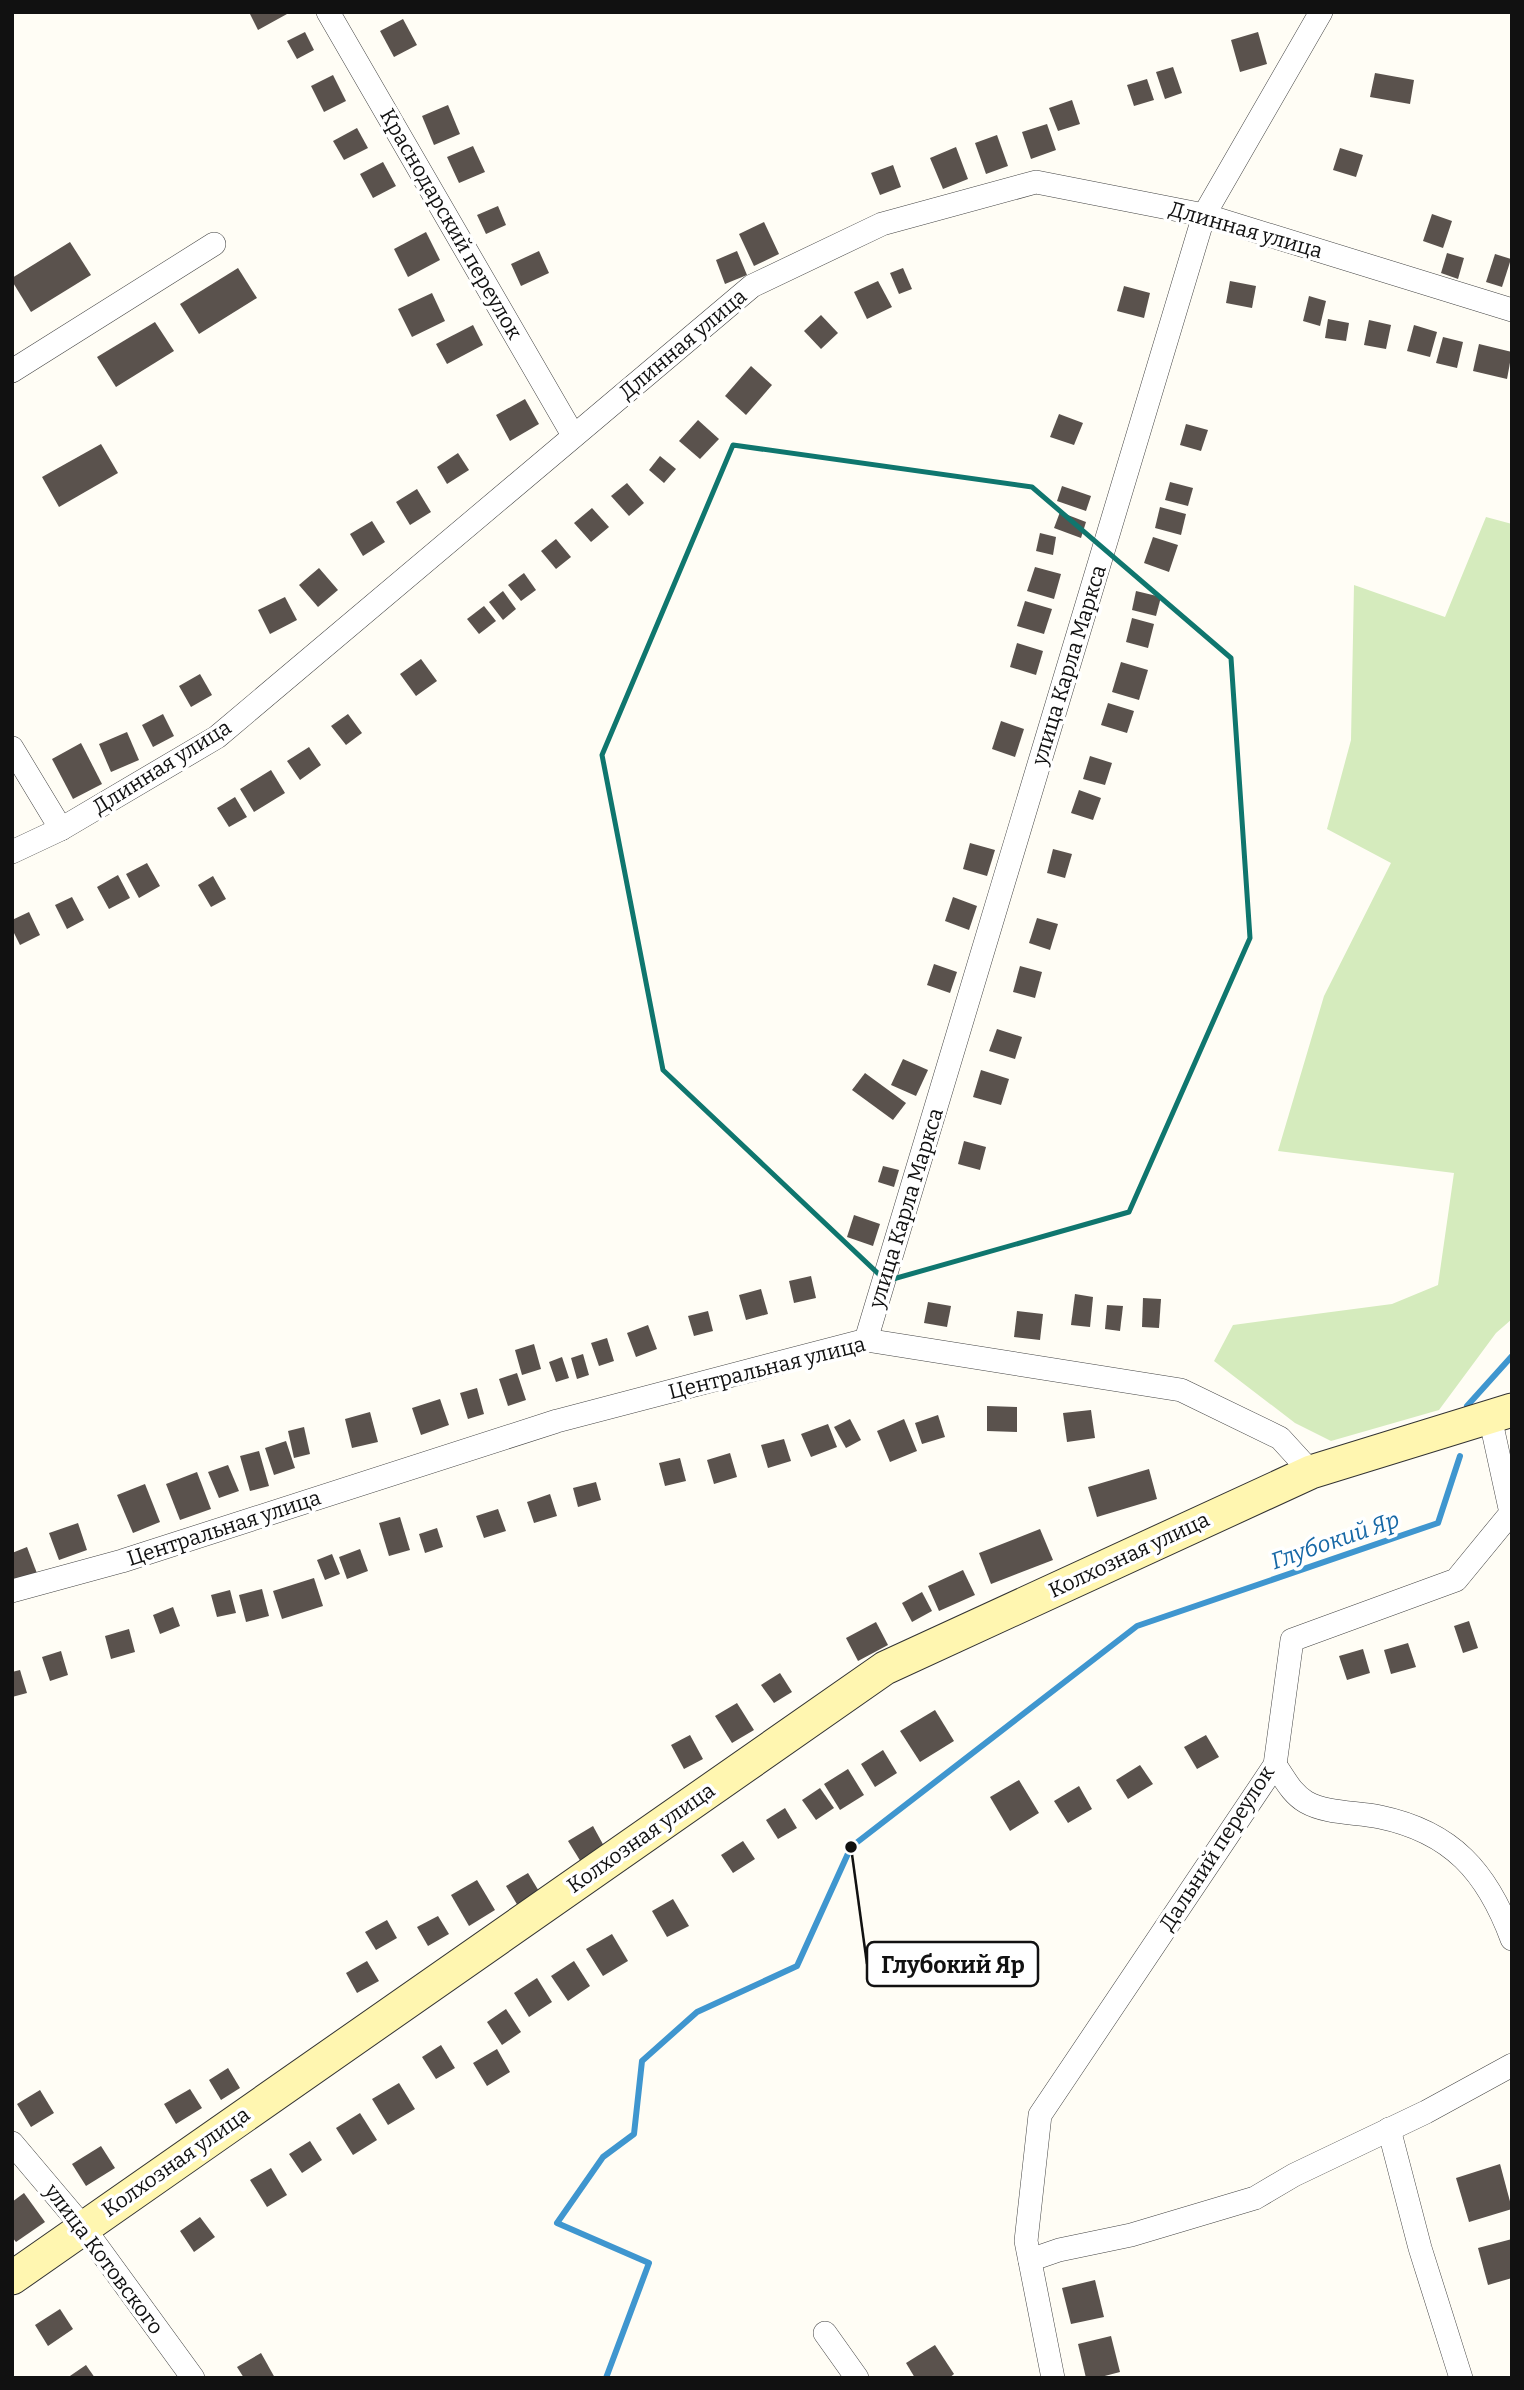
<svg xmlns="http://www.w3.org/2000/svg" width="1524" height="2390" font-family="Bitter,serif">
  <rect width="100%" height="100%" fill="#fffdf5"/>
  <polygon fill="#d5ebbd" points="1486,517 1512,524 1512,1319 1496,1333 1439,1410 1331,1441 1295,1423 1214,1361 1233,1325 1392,1304 1438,1285 1454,1173 1278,1151 1324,996 1391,863 1327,829 1351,740 1354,585 1445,617"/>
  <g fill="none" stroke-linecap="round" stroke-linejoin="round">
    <g stroke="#3f96cf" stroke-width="6">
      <polyline points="1467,1406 1512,1356"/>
      <polyline points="606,2378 649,2263 557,2223 603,2157 634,2134 642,2061 697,2012 797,1966 851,1847 1137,1626 1438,1523 1460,1456"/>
    </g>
  </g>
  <g fill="#5a524d">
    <polygon points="249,12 286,12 287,14 258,30"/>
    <polygon points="403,19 417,45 394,57 380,31"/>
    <polygon points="305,32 314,50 297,59 287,41"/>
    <polygon points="1258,32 1267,64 1240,72 1231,40"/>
    <polygon points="1173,67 1182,93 1165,99 1156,72"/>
    <polygon points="1375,73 1414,80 1410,104 1370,97"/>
    <polygon points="333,75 346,101 324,112 311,86"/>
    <polygon points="1147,79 1154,100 1134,106 1127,85"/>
    <polygon points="1072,100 1080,124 1058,131 1049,108"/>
    <polygon points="448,105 460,134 434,145 422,116"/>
    <polygon points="1047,124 1056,150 1031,159 1022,132"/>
    <polygon points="357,128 368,148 344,160 333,141"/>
    <polygon points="997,135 1008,166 986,174 975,143"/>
    <polygon points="473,146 485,172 459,183 447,157"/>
    <polygon points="956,147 968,179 943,189 930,158"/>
    <polygon points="1340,148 1363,155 1356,177 1333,170"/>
    <polygon points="383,162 396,186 373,198 360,174"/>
    <polygon points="893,165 901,187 880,195 871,173"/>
    <polygon points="498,206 506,225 486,234 477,215"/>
    <polygon points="1432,214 1452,221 1443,248 1423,241"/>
    <polygon points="764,222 779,254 754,266 739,234"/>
    <polygon points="426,232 440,260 408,277 394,249"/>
    <polygon points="70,242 91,275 31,312 12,281 12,278"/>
    <polygon points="539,251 549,273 521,286 511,264"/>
    <polygon points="737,251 747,275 725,284 716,260"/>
    <polygon points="1447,253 1464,258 1458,279 1441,273"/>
    <polygon points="1495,254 1511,259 1502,287 1486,282"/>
    <polygon points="238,268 257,298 199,334 180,304"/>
    <polygon points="903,268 912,289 899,294 890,273"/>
    <polygon points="878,281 892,307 867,319 854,292"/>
    <polygon points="1230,281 1256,286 1252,308 1226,303"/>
    <polygon points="1124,286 1150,293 1144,318 1117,311"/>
    <polygon points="432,293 445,321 412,337 398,309"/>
    <polygon points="1309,296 1326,301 1320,326 1303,321"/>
    <polygon points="821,315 838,333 821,349 804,331"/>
    <polygon points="1328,319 1349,323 1346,341 1325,338"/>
    <polygon points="1369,320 1391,325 1386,349 1364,345"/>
    <polygon points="155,322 174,351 116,387 97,357"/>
    <polygon points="473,325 483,345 447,364 436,344"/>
    <polygon points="1414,325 1437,332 1430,357 1407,351"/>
    <polygon points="1443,337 1463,342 1457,368 1436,363"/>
    <polygon points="1479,344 1512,352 1507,379 1473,371"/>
    <polygon points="751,366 772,385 746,415 725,396"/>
    <polygon points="525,399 539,424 510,441 496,415"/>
    <polygon points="1059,414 1083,423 1074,445 1050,437"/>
    <polygon points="698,420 719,439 700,459 679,441"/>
    <polygon points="1186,424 1208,430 1201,451 1180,445"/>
    <polygon points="101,444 118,473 59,507 42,477"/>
    <polygon points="458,453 469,470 447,484 437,467"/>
    <polygon points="660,456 676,469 664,483 649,470"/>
    <polygon points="1170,482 1193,488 1188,506 1165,500"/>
    <polygon points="627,483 644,503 629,516 611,496"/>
    <polygon points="1062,486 1091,496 1086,511 1057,501"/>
    <polygon points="417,489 431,512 410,525 396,502"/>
    <polygon points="1160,507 1186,514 1181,535 1155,528"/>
    <polygon points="592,508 609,527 591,542 574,523"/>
    <polygon points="1060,512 1086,522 1081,538 1054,528"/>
    <polygon points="372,521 385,542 363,556 350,534"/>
    <polygon points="1040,533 1056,537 1053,555 1036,551"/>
    <polygon points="1153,537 1178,545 1169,572 1144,563"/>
    <polygon points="556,539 571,557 556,569 541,551"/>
    <polygon points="1035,567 1061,574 1054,599 1027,591"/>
    <polygon points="319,568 338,590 318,607 299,585"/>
    <polygon points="524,573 536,590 521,601 508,585"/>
    <polygon points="503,591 516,609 503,620 489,602"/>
    <polygon points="1136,591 1161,597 1156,616 1132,610"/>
    <polygon points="285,597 297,620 270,634 258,610"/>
    <polygon points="1025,601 1052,609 1044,634 1017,626"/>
    <polygon points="484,606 496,621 479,634 467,619"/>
    <polygon points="1132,618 1154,624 1148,648 1126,642"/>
    <polygon points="1017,643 1043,651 1036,675 1010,667"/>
    <polygon points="421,659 437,681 416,696 400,674"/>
    <polygon points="1121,662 1148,670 1139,700 1112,692"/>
    <polygon points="200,674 212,695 191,707 179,686"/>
    <polygon points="1108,703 1134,711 1127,733 1101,725"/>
    <polygon points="163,714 174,736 153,747 142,725"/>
    <polygon points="348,714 362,733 346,745 331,726"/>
    <polygon points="1001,721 1024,729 1015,757 992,749"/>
    <polygon points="127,732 139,760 111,772 99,744"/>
    <polygon points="81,743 102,784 73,799 52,759"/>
    <polygon points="309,747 321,765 300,780 287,761"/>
    <polygon points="1090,756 1112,763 1105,785 1083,779"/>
    <polygon points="271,770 285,793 254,812 240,789"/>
    <polygon points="1079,790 1101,798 1093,820 1071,813"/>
    <polygon points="235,797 247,817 229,827 217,808"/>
    <polygon points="970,843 995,850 987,876 963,869"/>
    <polygon points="1053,849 1072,854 1065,878 1047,873"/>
    <polygon points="147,863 160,886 139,898 126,874"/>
    <polygon points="118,875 130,898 109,909 97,887"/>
    <polygon points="213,876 226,899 211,907 198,885"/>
    <polygon points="72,897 84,920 67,929 55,905"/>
    <polygon points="953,897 977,906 969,930 945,921"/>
    <polygon points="29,912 40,935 20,945 12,929 12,920"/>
    <polygon points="1037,918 1058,924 1050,950 1029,943"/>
    <polygon points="934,964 957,972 950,993 927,985"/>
    <polygon points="1020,966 1042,972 1035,998 1013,992"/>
    <polygon points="997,1029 1022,1037 1015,1059 989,1051"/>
    <polygon points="903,1059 928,1070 916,1096 891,1085"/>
    <polygon points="981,1070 1009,1079 1001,1105 973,1097"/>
    <polygon points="865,1073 906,1103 893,1120 852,1090"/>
    <polygon points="964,1141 986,1147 980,1170 958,1164"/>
    <polygon points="883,1166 899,1170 894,1187 878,1182"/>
    <polygon points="854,1215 880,1224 873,1246 847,1237"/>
    <polygon points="811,1276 816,1298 794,1303 789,1281"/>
    <polygon points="761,1289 768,1314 746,1320 739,1295"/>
    <polygon points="1075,1294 1093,1297 1090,1327 1071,1325"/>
    <polygon points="1143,1298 1161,1299 1159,1328 1142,1327"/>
    <polygon points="928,1302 951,1306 947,1327 924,1323"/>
    <polygon points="1107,1305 1123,1306 1120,1331 1105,1329"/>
    <polygon points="708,1311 713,1331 694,1336 688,1316"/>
    <polygon points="1017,1311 1043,1314 1040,1340 1014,1337"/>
    <polygon points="648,1325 657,1349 636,1357 627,1333"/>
    <polygon points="607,1338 614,1361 599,1366 591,1343"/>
    <polygon points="534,1344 541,1369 522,1375 515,1350"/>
    <polygon points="583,1354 589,1375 577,1379 571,1358"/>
    <polygon points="562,1357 569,1378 556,1382 549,1362"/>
    <polygon points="517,1373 526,1400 508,1406 499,1379"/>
    <polygon points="477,1388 484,1414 468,1419 460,1393"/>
    <polygon points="440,1399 449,1425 421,1435 412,1408"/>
    <polygon points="987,1406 1017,1407 1017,1432 987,1431"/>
    <polygon points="1091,1410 1095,1438 1067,1442 1063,1413"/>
    <polygon points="370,1412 378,1442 352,1448 345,1419"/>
    <polygon points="938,1415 945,1437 922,1444 915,1423"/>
    <polygon points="850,1419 861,1440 846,1448 834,1427"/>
    <polygon points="904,1419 917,1451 890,1462 877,1431"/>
    <polygon points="828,1424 837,1447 811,1457 801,1434"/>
    <polygon points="304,1427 310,1454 294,1458 288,1431"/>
    <polygon points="784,1439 791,1461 768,1468 761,1445"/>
    <polygon points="286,1441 295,1468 274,1475 265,1448"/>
    <polygon points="259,1451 269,1486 250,1491 240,1456"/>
    <polygon points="730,1453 737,1477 714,1484 707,1460"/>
    <polygon points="680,1458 686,1481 665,1486 659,1463"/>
    <polygon points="228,1465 239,1491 219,1498 208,1472"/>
    <polygon points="1149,1469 1157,1499 1097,1517 1088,1487"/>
    <polygon points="197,1472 211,1509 180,1520 166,1484"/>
    <polygon points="596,1482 601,1500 578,1507 573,1488"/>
    <polygon points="145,1484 160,1522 133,1533 117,1495"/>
    <polygon points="550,1494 557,1516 534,1523 527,1502"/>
    <polygon points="498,1509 506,1531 484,1538 476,1516"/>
    <polygon points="400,1517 410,1550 389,1556 379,1523"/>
    <polygon points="78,1523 87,1550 59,1560 49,1533"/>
    <polygon points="437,1528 443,1547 425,1553 419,1534"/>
    <polygon points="1040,1529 1053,1560 991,1584 979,1553"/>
    <polygon points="27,1547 38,1576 12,1585 12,1553"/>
    <polygon points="360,1549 368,1571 347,1579 339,1557"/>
    <polygon points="332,1554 340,1574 325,1580 317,1560"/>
    <polygon points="963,1570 975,1595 939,1611 928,1586"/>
    <polygon points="314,1578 323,1606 282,1619 273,1591"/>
    <polygon points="262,1589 269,1616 246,1622 239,1595"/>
    <polygon points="230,1590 236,1613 217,1617 211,1595"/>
    <polygon points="922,1592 932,1611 912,1622 902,1603"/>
    <polygon points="173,1607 180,1626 160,1634 153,1615"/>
    <polygon points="1469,1621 1478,1648 1463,1653 1454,1626"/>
    <polygon points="876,1622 888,1645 858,1661 846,1638"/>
    <polygon points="129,1629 135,1652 111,1659 105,1636"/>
    <polygon points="1408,1643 1416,1667 1391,1674 1384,1650"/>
    <polygon points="1363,1649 1370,1673 1347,1680 1339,1656"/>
    <polygon points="61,1651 68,1675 50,1681 42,1657"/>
    <polygon points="20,1670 27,1693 12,1697 12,1672"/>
    <polygon points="780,1673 792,1692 774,1703 761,1685"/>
    <polygon points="737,1703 754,1730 732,1743 715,1716"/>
    <polygon points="935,1710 954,1741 920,1762 900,1731"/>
    <polygon points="690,1735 703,1759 684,1769 671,1745"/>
    <polygon points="1206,1735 1219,1757 1197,1769 1184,1747"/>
    <polygon points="883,1750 897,1773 875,1787 861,1764"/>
    <polygon points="1140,1765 1153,1784 1128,1799 1116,1780"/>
    <polygon points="848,1769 864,1795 840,1810 824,1784"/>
    <polygon points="1019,1780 1039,1813 1010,1831 990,1797"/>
    <polygon points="1079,1786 1092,1809 1068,1823 1054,1801"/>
    <polygon points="820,1788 834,1808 816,1820 802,1800"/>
    <polygon points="785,1808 797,1828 778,1839 766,1820"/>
    <polygon points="593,1826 605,1848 581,1862 568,1841"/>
    <polygon points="743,1841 755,1859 733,1873 721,1855"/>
    <polygon points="528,1873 540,1893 518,1906 506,1886"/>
    <polygon points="477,1880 495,1910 469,1926 451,1895"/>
    <polygon points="673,1899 689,1926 667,1937 652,1911"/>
    <polygon points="438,1916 449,1934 428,1946 417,1927"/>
    <polygon points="387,1920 397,1938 376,1950 365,1932"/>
    <polygon points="612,1934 628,1961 603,1976 586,1949"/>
    <polygon points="367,1961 379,1981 357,1993 346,1973"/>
    <polygon points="574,1961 590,1986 568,2001 551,1976"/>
    <polygon points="537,1978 552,2002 529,2017 514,1993"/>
    <polygon points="506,2009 521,2032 502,2045 487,2022"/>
    <polygon points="441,2045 455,2068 436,2079 422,2057"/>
    <polygon points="497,2049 510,2072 487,2086 473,2063"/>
    <polygon points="228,2068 240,2088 221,2100 209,2080"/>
    <polygon points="399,2083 415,2109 388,2125 372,2099"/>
    <polygon points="190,2089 202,2108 176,2124 164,2104"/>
    <polygon points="40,2090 54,2113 31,2127 17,2104"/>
    <polygon points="360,2113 377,2140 353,2155 336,2128"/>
    <polygon points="310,2141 322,2160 302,2173 289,2154"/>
    <polygon points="101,2146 115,2168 86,2186 72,2164"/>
    <polygon points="1500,2164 1512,2209 1469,2222 1456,2178"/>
    <polygon points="271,2168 287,2195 267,2207 250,2180"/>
    <polygon points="24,2193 45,2222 16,2242 12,2237 12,2202"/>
    <polygon points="200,2217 215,2237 194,2252 180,2231"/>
    <polygon points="1512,2239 1512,2278 1488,2285 1478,2248"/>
    <polygon points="1095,2280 1104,2317 1071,2324 1062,2288"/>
    <polygon points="60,2309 73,2329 48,2346 35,2325"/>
    <polygon points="1111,2336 1120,2372 1097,2378 1086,2378 1078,2344"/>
    <polygon points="935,2345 954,2374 949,2378 915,2378 906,2363"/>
    <polygon points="261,2353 275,2378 244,2378 237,2367"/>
    <polygon points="86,2365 95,2378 67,2378"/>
  </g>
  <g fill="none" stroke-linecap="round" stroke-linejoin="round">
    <g stroke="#444" stroke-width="24">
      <g id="street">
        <polyline points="328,12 573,435"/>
        <polyline points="12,371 214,244"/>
        <polyline points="12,748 61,829"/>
        <polyline points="12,852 61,829 217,737 752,286 882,224 1036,182 1204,215 1512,310"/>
        <polyline points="866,1340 1204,215 1321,12"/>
        <polyline points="12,1591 122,1561 557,1421 866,1340 1181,1390 1280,1438 1311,1472"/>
        <path d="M1275,1765C1285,1779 1291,1793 1306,1802C1327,1814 1357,1812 1380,1817C1452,1832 1487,1872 1512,1939"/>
        <polyline points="1389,2129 1420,2248 1461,2378"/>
        <polyline points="12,2143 83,2227 193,2378"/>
        <polyline points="1030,2260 1059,2250 1131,2235 1255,2198 1294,2175 1426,2112 1512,2065"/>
        <polyline points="825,2333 857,2378"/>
        <polyline points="1053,2378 1026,2241 1040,2115 1275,1765 1292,1640 1456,1580 1511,1513 1490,1417"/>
      </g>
    </g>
    <g stroke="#333" stroke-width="35">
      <polyline id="secondary" points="12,2278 885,1668 1311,1472 1512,1410"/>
    </g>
    <use href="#street" stroke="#fff" stroke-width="23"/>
    <use href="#secondary" stroke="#fff6b0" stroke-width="33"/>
  </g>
  <path fill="none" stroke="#0f766e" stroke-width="5" stroke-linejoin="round" d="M733,445L1032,487L1231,658L1250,938L1129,1212L886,1281L663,1070L602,755Z"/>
  <g text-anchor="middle" stroke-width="7" stroke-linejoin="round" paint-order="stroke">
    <g font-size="21" fill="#111" stroke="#fff">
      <text transform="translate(451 224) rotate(60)" y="7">Краснодарский переулок</text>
      <text transform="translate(1246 230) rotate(16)" y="7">Длинная улица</text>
      <text transform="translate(683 344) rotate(-40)" y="7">Длинная улица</text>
      <text transform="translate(1069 665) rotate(-73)" y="7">улица Карла Маркса</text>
      <text transform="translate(162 767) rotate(-32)" y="7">Длинная улица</text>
      <text transform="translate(906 1208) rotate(-73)" y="7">улица Карла Маркса</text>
      <text transform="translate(767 1368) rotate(-14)" y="7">Центральная улица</text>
      <text transform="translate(224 1528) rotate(-18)" y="7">Центральная улица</text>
      <text transform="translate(1129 1555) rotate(-25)" y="7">Колхозная улица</text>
      <text transform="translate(641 1838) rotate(-35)" y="7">Колхозная улица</text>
      <text transform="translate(1217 1848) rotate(-57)" y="7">Дальний переулок</text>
      <text transform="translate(176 2162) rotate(-35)" y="7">Колхозная улица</text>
      <text transform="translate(104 2259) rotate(53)" y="7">улица Котовского</text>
    </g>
    <g font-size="23" font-style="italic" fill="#1768a6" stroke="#fff">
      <text transform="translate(1335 1540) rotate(-19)" y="8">Глубокий Яр</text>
    </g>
  </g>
  <path fill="none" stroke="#111" stroke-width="2.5" d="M851 1847L867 1964"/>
  <circle fill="#111" stroke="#fff" stroke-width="2.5" cx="851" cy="1847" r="7"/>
  <rect fill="#fff" stroke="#111" stroke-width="2.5" x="867" y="1942" width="171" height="44" rx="7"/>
  <g font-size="23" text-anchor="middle" font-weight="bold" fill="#111">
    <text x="953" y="1973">Глубокий Яр</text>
  </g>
  <rect width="1524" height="2390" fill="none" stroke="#111111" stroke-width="28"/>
</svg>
